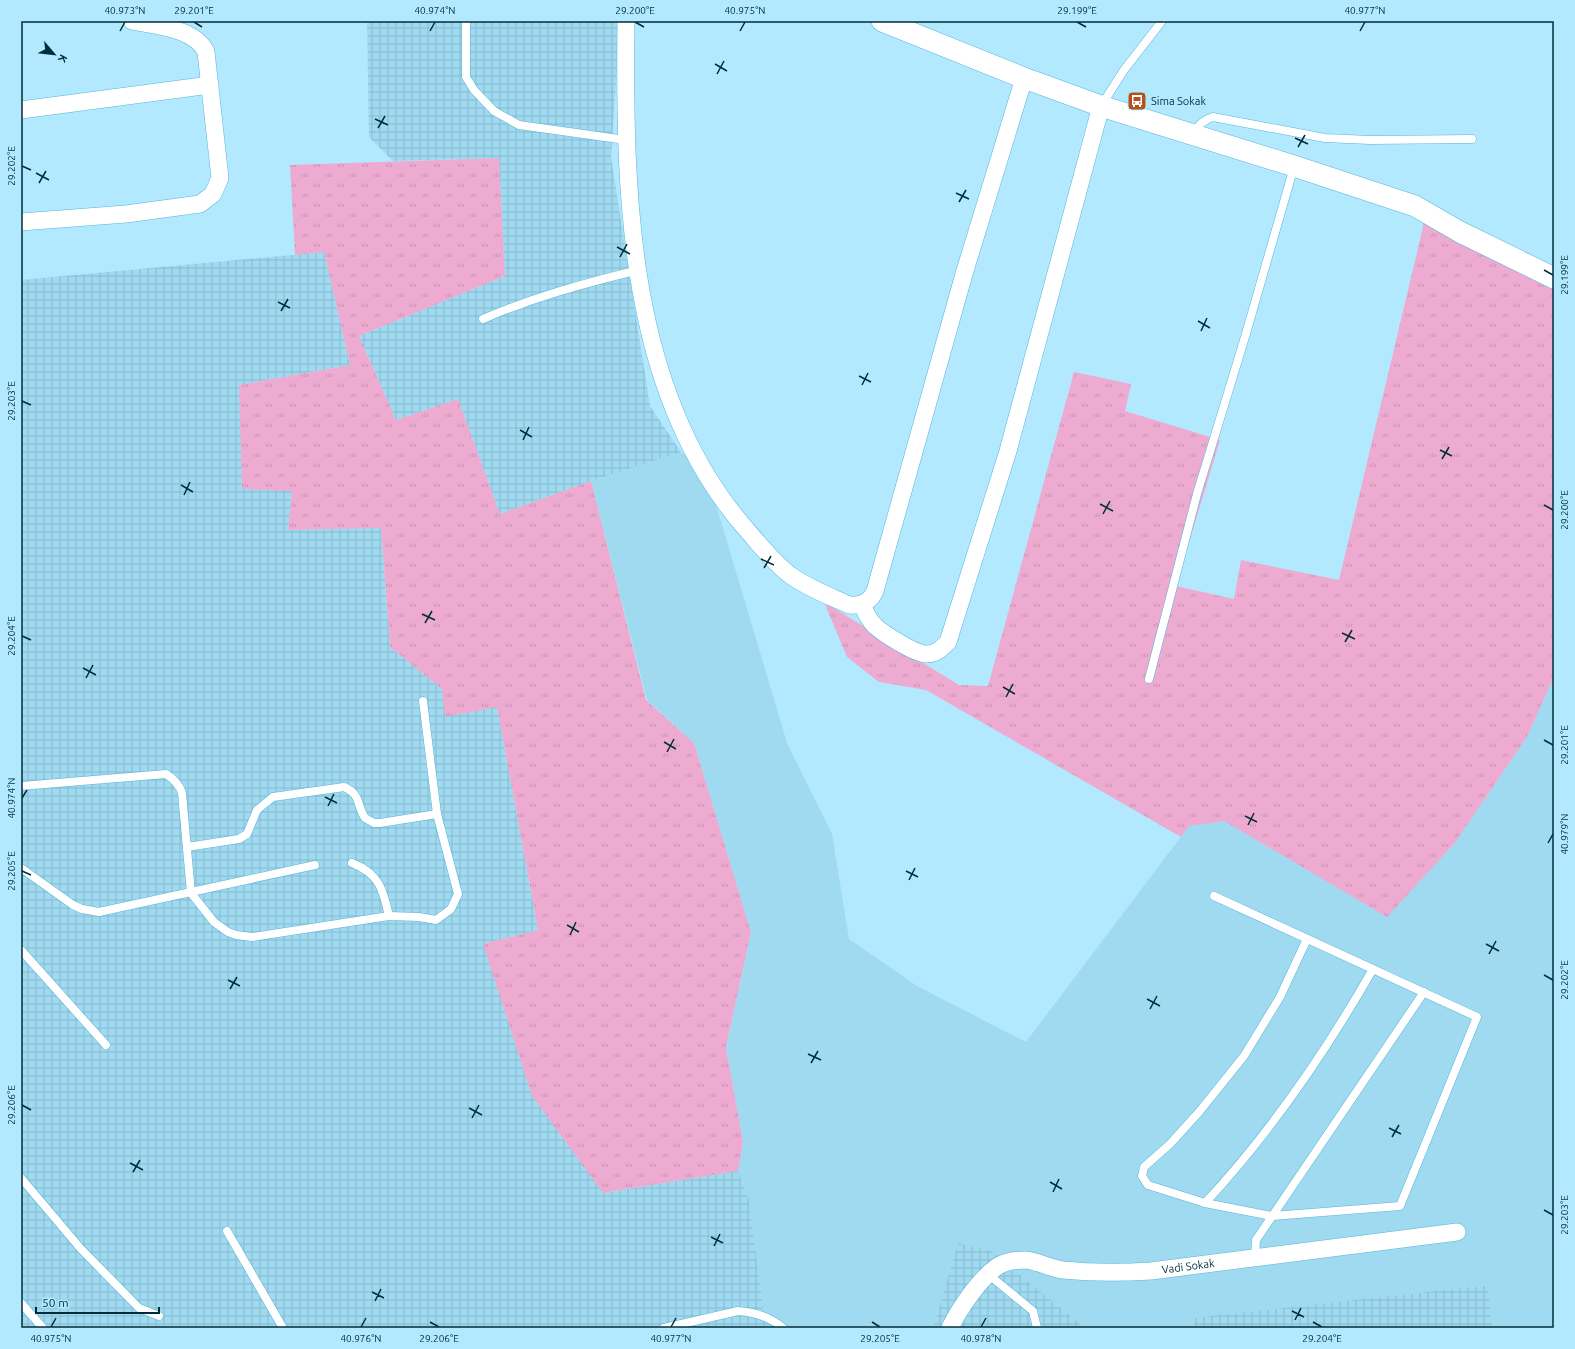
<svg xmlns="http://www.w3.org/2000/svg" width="1575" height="1349" font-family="Ubuntu,sans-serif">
  <defs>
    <pattern id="industrial-grid" width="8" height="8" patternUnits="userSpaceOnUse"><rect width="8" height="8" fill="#9fdaf1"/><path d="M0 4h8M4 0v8" fill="none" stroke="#87bbcf"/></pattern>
    <pattern id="grass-tufts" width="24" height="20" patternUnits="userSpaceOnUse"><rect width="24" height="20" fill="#edabd1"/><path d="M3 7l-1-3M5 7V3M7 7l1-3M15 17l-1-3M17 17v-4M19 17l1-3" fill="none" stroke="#c993b4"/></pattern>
  </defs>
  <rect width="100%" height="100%" fill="#b3e9ff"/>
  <polygon fill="#9fdaf1" points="681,452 706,471 787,743 832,834 849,939 917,986 1026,1042 1189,826 1224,821 1387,916 1454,844 1527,737 1554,677 1554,1328 1492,1328 1487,1285 1193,1319 1194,1328 1085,1328 991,1251 958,1243 933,1328 791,1328 764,1315 749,1200 738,1171 743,1142 726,1047 751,932 694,743 647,700 591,481"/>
  <g fill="url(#industrial-grid)">
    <polygon points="367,21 620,21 611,157 650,406 681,452 591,481 500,514 458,399 396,420 359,336 505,276 499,158 393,161 369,137"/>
    <polygon points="324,252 350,365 239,385 292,491 288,530 381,528 390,647 442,689 497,707 538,930 483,944 603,1193 738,1171 749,1200 764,1315 791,1328 21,1328 21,280"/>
    <polygon points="958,1243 991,1251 1085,1328 933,1328"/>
    <polygon points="1488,1285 1492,1328 1194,1328 1193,1318"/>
  </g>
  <g fill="url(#grass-tufts)">
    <polygon points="499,158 505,276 359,336 396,420 458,399 500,514 591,481 646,700 694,743 751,932 726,1047 743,1142 738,1171 603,1193 532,1096 483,944 538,930 497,707 445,717 442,689 390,647 381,528 288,530 292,491 242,489 239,385 350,365 324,252 295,255 290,165"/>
    <polygon points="1424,223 1554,288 1554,677 1527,737 1454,844 1387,917 1224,821 1189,826 1181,837 926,690 879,682 847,657 824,602 959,685 988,686 1074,372 1131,384 1125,411 1220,440 1176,586 1234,599 1241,560 1339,580"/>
  </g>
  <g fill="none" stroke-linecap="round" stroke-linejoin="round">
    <g stroke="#54b6d9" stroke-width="9">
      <g id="service">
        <polyline points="466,21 466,77 474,90 494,111 519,125 626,140"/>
        <polyline points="1101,106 1124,70 1162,21"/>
        <path d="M1194,135C1197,125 1203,120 1213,117L1325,138L1370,140L1472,139"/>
        <path d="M483,319C534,297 585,283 639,270"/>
        <polyline points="1149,679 1197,494 1245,337 1294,167"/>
        <path d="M21,786L166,774C174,779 179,784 182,793L191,893L214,922L228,932L236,935L252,937L389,916L419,917L436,920L451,909L458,894L437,814L423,701"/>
        <path d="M187,847L239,839L247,834L257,810L273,797L344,787C362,795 356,805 365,818L374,823H380L437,814"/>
        <path d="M352,863C380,874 383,890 389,916"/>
        <polyline points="21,868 73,905 82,909 99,912 315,865"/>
        <polyline points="1214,896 1477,1017 1400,1206 1272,1216 1205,1203 1148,1185 1142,1176 1144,1167 1170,1144 1199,1112 1244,1056 1280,997 1307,939"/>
        <polyline points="21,950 106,1045"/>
        <polyline points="21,1178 81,1249 139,1308 159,1316"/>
        <path d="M1205,1203C1271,1132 1325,1053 1373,969"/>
        <polyline points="227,1231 283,1328"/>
        <polyline points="1255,1257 1256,1240 1424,992"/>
        <polyline points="989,1275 1033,1311 1037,1328"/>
        <polyline points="21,1303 43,1328"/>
        <path d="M664,1328L738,1311C755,1312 770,1317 783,1328"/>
      </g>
    </g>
    <g stroke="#54b6d9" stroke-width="18">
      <g id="minor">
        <path d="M626,21C624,193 627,393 746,529C760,545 773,562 790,575C808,588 829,596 849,605C862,606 870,602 875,591L964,274L1024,78"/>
        <polyline points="21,110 210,85"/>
        <path d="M21,222L126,214L200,204L213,194L220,178L206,52C195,28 156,26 132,21"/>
        <path d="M862,604C865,612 869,620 875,626C884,634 915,654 927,654C936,654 942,648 948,642L1008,451L1101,106"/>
        <path id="s1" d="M950,1328C959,1309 980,1278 998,1266C1006,1261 1016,1260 1025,1260C1038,1261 1049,1268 1063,1270C1092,1273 1121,1273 1151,1271L1457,1232"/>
      </g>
    </g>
    <g stroke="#54b6d9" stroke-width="22">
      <polyline id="tertiary" points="882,21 1024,78 1101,106 1294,166 1415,206 1460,232 1554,278"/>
    </g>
    <use href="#service" stroke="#fff" stroke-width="8"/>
    <use href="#minor" stroke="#fff" stroke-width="17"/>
    <use href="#tertiary" stroke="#fff" stroke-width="21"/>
  </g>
  <path fill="none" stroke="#002d3a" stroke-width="1.5" d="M194,22L202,27M635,22L644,27M1077,22L1086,27M120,31L125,22M430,31L435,22M740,31L745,22M1360,31L1365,22M715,64L727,71M717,74L724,61M375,119L388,125M378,128L385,116M1295,138L1308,144M1298,147L1305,135M22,166L31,170M36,173L49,180M39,183L46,171M956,193L969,199M959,202L966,190M617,247L630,254M620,257L627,244M1544,270L1553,275M278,302L290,308M281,311L288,299M1198,321L1210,328M1201,331L1207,318M859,376L871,382M862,385L868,373M22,401L31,405M520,430L532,437M523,440L529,427M1440,450L1452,456M1442,459L1449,447M181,485L193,492M184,495L190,482M1100,504L1113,511M1544,505L1553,510M1103,514L1110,501M761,559L774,565M764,568L771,556M422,614L435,620M425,623L432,611M1342,633L1355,639M22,636L31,640M1345,642L1352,630M83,668L96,675M86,678L93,665M1003,687L1015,694M1006,697L1013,684M1544,740L1553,745M664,742L676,749M667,752L674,739M325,797L337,803M22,798L27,790M328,806L334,794M1245,816L1257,822M1248,825L1254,813M1548,843L1553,834M22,871L31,875M906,871L918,877M909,880L915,868M567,925L579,932M570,935L576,922M1486,944L1499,951M1489,954L1496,941M1544,975L1553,980M228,980L240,986M230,989L237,977M1147,999L1160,1006M1150,1009L1157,996M808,1054L821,1060M811,1063L818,1051M22,1105L31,1110M469,1108L482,1115M472,1118L479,1105M1389,1128L1401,1134M1392,1137L1399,1125M130,1163L143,1170M133,1172L140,1160M1050,1182L1062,1189M1053,1192L1059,1179M1544,1210L1553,1215M711,1237L723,1243M714,1246L720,1234M372,1292L384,1298M375,1301L381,1289M1292,1311L1304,1317M1295,1320L1301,1308M430,1322L439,1327M872,1322L880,1327M1313,1322L1322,1327M51,1327L56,1318M361,1327L366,1318M671,1327L676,1318M981,1327L986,1318"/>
  <defs>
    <g id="bus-square" transform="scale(1)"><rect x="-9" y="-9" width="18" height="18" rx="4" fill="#b5511e" stroke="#b3e9ff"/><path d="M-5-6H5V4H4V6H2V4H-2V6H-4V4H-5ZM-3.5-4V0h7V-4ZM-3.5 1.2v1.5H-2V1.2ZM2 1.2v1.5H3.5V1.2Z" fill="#fff"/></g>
  </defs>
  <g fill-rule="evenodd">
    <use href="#bus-square" x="1137" y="101"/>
  </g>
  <g text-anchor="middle" stroke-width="4" stroke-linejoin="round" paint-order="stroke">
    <g font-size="11" fill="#002d3a" stroke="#b3e9ff" text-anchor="start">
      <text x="1151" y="105">Sima Sokak</text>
    </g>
    <g font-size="11" fill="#002d3a" stroke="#b3e9ff">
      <text dy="4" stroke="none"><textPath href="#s1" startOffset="272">Vadi Sokak</textPath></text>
    </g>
  </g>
  <rect width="1575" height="1349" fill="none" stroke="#b3e9ff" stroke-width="44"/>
  <g transform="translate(54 54) rotate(118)" stroke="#b3e9ff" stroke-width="3" paint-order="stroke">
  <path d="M0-3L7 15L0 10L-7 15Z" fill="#002d3a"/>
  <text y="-6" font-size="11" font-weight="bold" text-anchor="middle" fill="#002d3a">K</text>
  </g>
  <path d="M36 1307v6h123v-6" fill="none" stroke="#002d3a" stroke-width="2"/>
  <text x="42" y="1307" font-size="12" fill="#002d3a" stroke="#b3e9ff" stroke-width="3" paint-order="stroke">50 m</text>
  <rect x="22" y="22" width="1531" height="1305" fill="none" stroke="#002d3a" stroke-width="1.5"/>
  <g font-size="10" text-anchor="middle" fill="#002d3a">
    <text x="125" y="14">40.973°N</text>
    <text x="194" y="14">29.201°E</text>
    <text x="435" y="14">40.974°N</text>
    <text x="635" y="14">29.200°E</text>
    <text x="745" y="14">40.975°N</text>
    <text x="1077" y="14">29.199°E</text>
    <text x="1365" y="14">40.977°N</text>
    <text transform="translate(11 166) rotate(-90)" y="4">29.202°E</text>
    <text transform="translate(1564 275) rotate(-90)" y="4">29.199°E</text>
    <text transform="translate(11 401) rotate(-90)" y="4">29.203°E</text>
    <text transform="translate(1564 510) rotate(-90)" y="4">29.200°E</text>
    <text transform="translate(11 636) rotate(-90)" y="4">29.204°E</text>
    <text transform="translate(1564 745) rotate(-90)" y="4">29.201°E</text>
    <text transform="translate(11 798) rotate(-90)" y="4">40.974°N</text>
    <text transform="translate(1564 834) rotate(-90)" y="4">40.979°N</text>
    <text transform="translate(11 871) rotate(-90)" y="4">29.205°E</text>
    <text transform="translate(1564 980) rotate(-90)" y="4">29.202°E</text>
    <text transform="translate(11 1105) rotate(-90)" y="4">29.206°E</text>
    <text transform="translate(1564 1215) rotate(-90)" y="4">29.203°E</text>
    <text x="51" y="1342">40.975°N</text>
    <text x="361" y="1342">40.976°N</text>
    <text x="439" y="1342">29.206°E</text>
    <text x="671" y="1342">40.977°N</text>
    <text x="880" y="1342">29.205°E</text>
    <text x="981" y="1342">40.978°N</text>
    <text x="1322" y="1342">29.204°E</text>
  </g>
</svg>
